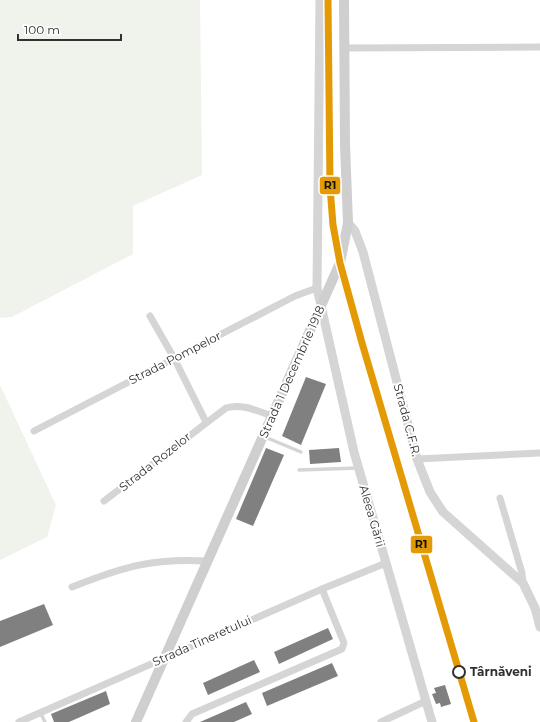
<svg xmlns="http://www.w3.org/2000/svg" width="540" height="722" font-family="Montserrat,sans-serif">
  <rect width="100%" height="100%" fill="#fff"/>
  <g fill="#f0f3ec">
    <polygon points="0,0 200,0 202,175 133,206 133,254 12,317 0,318"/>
    <polygon points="0,385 56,505 47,537 0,560"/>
  </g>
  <g fill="#808080">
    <polygon points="306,377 326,384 301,445 282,436"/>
    <polygon points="266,448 284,455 253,526 236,519"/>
    <polygon points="339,448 341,462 310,464 309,450"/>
    <polygon points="44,604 53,625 0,647 0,621"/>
    <polygon points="328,628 333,639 279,664 274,652"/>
    <polygon points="254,660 260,672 208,695 203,683"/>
    <polygon points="332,663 338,676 267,706 262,693"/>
    <polygon points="445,685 451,704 441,707 440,703 436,704 432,694 436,693 434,688"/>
    <polygon points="106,691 110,704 69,722 54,722 51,714"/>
    <polygon points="246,702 252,714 234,722 200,722"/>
  </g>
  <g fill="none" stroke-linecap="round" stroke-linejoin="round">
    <g stroke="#d5d5d5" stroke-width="3.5">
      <polyline points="265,437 301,452"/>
      <polyline points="299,470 358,468"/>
      <polyline points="40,712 45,722"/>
    </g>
    <g stroke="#d5d5d5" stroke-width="7">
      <polyline points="344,48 540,47"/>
      <polyline points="150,316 174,358 206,422"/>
      <polyline points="34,431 295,296 317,288"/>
      <polyline points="417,459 540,453"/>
      <polyline points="500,498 522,573 523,583"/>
      <path d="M104,501L226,408C242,403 257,411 272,416"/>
      <path d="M72,587C123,567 151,558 207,561"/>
      <polyline points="19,722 322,589 386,563"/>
      <polyline points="186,722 192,714 342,649 344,643 322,589"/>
      <polyline points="381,722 426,701"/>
    </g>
    <g stroke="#d5d5d5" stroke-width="9">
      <polyline points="320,0 317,288 354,452 432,722"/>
      <polyline points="348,223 355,231 363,252 417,459 430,492 443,512 523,583 535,608 540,627"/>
    </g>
    <polyline stroke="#cfcfcf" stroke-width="10" points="136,722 340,263 348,223 345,145 344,0"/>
    <g stroke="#fff" stroke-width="10">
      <polyline id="rail-1" points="328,0 330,187 333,225 340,263 362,343 474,722"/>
    </g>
    <use href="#rail-1" stroke="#e39a05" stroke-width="7"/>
  </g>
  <circle fill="#fff" stroke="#313131" stroke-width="2" cx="459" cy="672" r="6"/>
  <g text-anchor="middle" stroke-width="4" stroke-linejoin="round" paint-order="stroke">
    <g font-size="12" fill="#313131" stroke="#fff">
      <text transform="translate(175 358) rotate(-27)" y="4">Strada Pompelor</text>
      <text transform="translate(292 372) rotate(-66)" y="4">Strada 1 Decembrie 1918</text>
      <text transform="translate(407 420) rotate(75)" y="4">Strada C.F.R.</text>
      <text transform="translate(155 462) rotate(-38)" y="4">Strada Rozelor</text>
      <text transform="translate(372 516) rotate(74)" y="4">Aleea Gării</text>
      <text transform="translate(202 641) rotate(-24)" y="4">Strada Tineretului</text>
    </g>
    <g font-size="12" font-weight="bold" fill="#313131" stroke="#fff" text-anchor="start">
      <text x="470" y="676">Târnăveni</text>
    </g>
  </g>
  <g stroke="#fff" stroke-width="1.5">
    <rect x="319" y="176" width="22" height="19" rx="4" fill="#e39a05"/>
    <rect x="410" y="535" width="23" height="19" rx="4" fill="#e39a05"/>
  </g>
  <g font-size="11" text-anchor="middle" font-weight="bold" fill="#111">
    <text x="330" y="189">R1</text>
    <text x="421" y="548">R1</text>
  </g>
  <path d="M18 34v6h103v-6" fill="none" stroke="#313131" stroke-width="2"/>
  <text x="24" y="34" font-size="12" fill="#313131" stroke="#ffffff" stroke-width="3" paint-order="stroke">100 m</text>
</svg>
